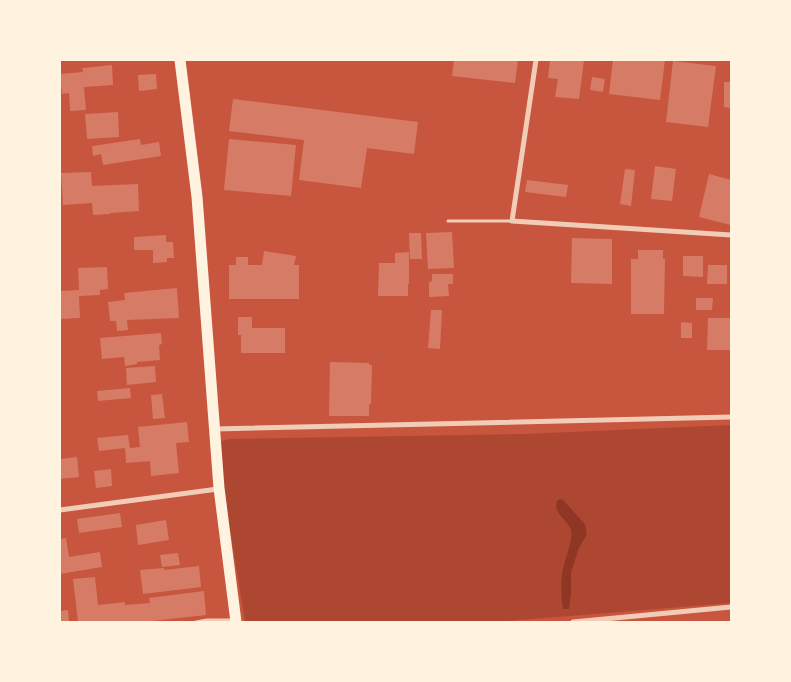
<svg xmlns="http://www.w3.org/2000/svg" width="791" height="682" font-family="'Source Serif 4',serif">
  <rect width="100%" height="100%" fill="#c8553d"/>
  <polygon fill="#ae4732" points="731,425 731,603 494,622 245,622 216,443 229,439 524,434"/>
  <path fill="#8f3625" d="M562,499L585,524L587,534L578,550L571,573V593L569,609H563C561,594 560,579 564,565C566,556 573,540 571,530C568,520 550,511 558,500Z"/>
  <g fill="#d67c66">
    <polygon points="454,60 518,60 515,83 452,76"/>
    <polygon points="550,60 584,60 579,99 555,97 558,79 548,78"/>
    <polygon points="613,60 665,60 660,100 609,94"/>
    <polygon points="673,61 716,66 708,127 666,122"/>
    <polygon points="112,65 113,85 84,87 86,110 70,111 69,93 62,94 60,74 83,72 82,68"/>
    <polygon points="156,74 157,89 139,91 138,75"/>
    <polygon points="592,77 605,79 603,92 590,90"/>
    <polygon points="724,82 731,82 731,108 724,107"/>
    <polygon points="233,99 418,122 414,154 367,148 361,188 299,180 304,140 229,131"/>
    <polygon points="118,112 119,137 87,139 85,114"/>
    <polygon points="140,139 141,145 159,142 161,156 103,165 101,154 93,156 92,146"/>
    <polygon points="229,139 296,145 291,196 224,190"/>
    <polygon points="655,166 676,169 672,201 651,199"/>
    <polygon points="625,169 635,170 631,206 620,204"/>
    <polygon points="91,172 92,186 138,184 139,211 110,213 110,214 93,215 92,203 63,205 61,173"/>
    <polygon points="709,174 731,180 731,225 699,217"/>
    <polygon points="527,180 568,185 566,197 525,192"/>
    <polygon points="452,232 454,268 428,269 426,233"/>
    <polygon points="409,233 421,233 422,259 410,259"/>
    <polygon points="166,235 166,242 173,242 174,258 167,258 167,262 153,263 153,250 134,250 134,237"/>
    <polygon points="572,238 612,239 612,284 571,283"/>
    <polygon points="638,250 663,250 663,259 665,259 664,314 631,314 631,259 638,259"/>
    <polygon points="264,251 296,256 294,265 299,265 299,299 229,299 229,265 236,265 236,257 248,257 248,265 262,265"/>
    <polygon points="409,252 409,284 408,284 408,296 378,296 379,263 395,263 395,253"/>
    <polygon points="683,256 703,256 703,277 683,276"/>
    <polygon points="708,265 727,265 727,284 707,284"/>
    <polygon points="107,267 108,289 100,290 100,295 79,296 80,318 60,319 60,291 79,290 78,268"/>
    <polygon points="432,274 453,274 453,284 448,284 449,296 429,297 429,282 432,281"/>
    <polygon points="177,288 179,318 127,320 128,330 117,331 116,321 110,321 108,302 125,300 124,293"/>
    <polygon points="696,298 713,298 712,310 696,310"/>
    <polygon points="431,310 442,310 440,349 428,348"/>
    <polygon points="238,317 252,317 252,328 285,328 285,353 241,353 241,335 238,335"/>
    <polygon points="708,318 731,318 731,350 707,350"/>
    <polygon points="681,322 692,323 692,338 681,338"/>
    <polygon points="161,333 162,344 159,345 160,360 137,362 137,364 125,366 124,357 102,359 100,338"/>
    <polygon points="330,362 369,363 369,365 372,365 371,404 369,404 369,416 329,416"/>
    <polygon points="155,366 156,382 127,385 126,368"/>
    <polygon points="130,388 131,398 98,401 97,391"/>
    <polygon points="162,394 165,418 153,419 151,395"/>
    <polygon points="187,422 189,442 176,443 179,473 151,476 150,461 126,463 125,448 99,451 97,438 128,435 130,448 140,447 138,427"/>
    <polygon points="77,457 79,477 60,479 60,459"/>
    <polygon points="111,469 112,486 96,488 94,471"/>
    <polygon points="120,513 122,527 79,533 77,519"/>
    <polygon points="166,520 169,540 138,545 136,525"/>
    <polygon points="66,538 69,557 100,552 102,567 60,574 60,539"/>
    <polygon points="178,553 180,565 162,567 160,555"/>
    <polygon points="199,566 201,587 143,594 140,570 164,568 164,570"/>
    <polygon points="95,577 98,605 125,602 125,605 150,603 149,598 204,591 206,615 152,621 152,622 78,622 73,579"/>
    <polygon points="68,610 69,622 60,622 60,611"/>
  </g>
  <g fill="none" stroke-linecap="round" stroke-linejoin="round">
    <g stroke="#f1ccb7" stroke-width="3">
      <polyline points="448,221 511,221"/>
      <polyline points="196,622 207,620 233,620"/>
    </g>
    <g stroke="#f1ccb7" stroke-width="5">
      <polyline points="536,60 512,221 731,235"/>
      <polyline points="215,429 731,417"/>
      <polyline points="60,510 218,489"/>
      <polyline points="573,622 731,607"/>
    </g>
    <polyline stroke="#fff3e0" stroke-width="11" points="180,60 197,197 219,488 236,622"/>
  </g>
  <rect width="791" height="682" fill="none" stroke="#fff3e0" stroke-width="122"/>
</svg>
